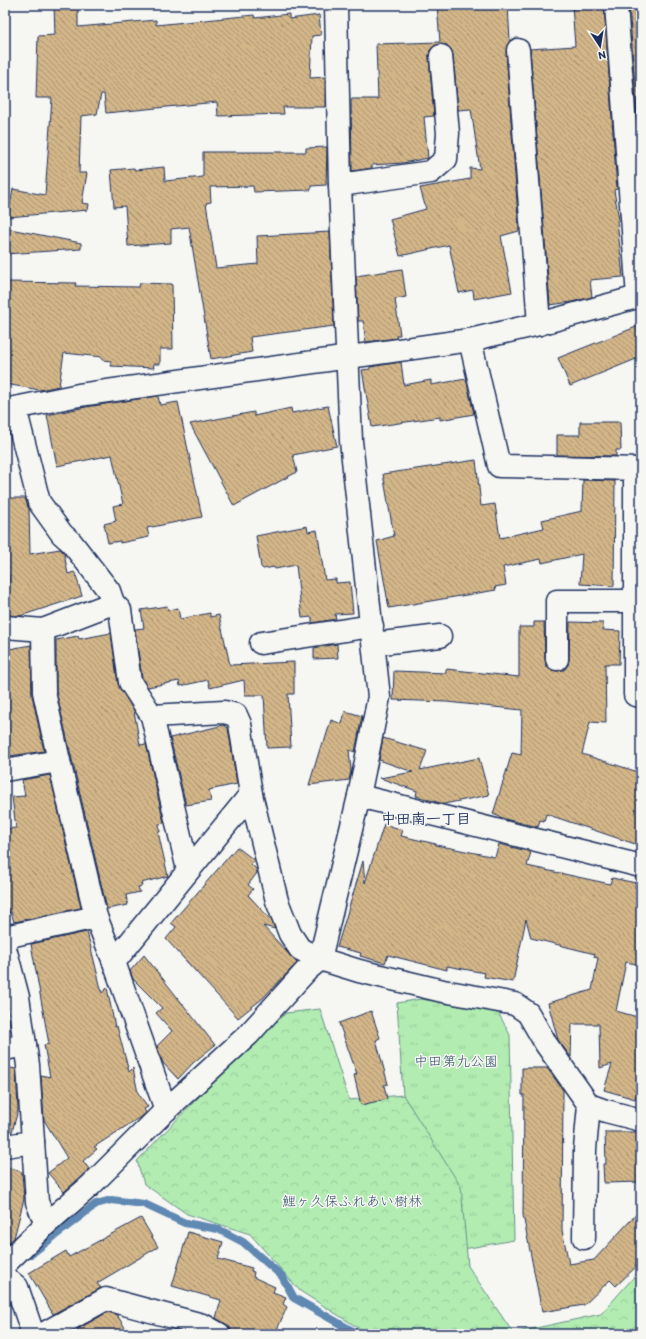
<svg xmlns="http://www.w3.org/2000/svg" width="646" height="1339" font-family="Itim,'Klee One',sans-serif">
  <defs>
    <pattern id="grass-tufts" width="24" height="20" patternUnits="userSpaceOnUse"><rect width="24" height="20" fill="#b2ecb1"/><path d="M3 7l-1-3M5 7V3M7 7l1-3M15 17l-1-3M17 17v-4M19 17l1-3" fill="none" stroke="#98cb9b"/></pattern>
    <pattern id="forest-crowns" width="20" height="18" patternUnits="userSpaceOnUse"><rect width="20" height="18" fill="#b2ecb1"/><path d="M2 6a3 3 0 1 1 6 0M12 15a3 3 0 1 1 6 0" fill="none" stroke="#98cb9b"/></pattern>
    <pattern id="building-back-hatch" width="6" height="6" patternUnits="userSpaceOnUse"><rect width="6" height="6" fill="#d3b688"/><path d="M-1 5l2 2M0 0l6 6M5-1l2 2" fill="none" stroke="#aa9472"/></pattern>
  </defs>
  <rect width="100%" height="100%" fill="#f6f6f2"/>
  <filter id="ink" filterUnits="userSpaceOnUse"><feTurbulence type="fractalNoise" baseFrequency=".025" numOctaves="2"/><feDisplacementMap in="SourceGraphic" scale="8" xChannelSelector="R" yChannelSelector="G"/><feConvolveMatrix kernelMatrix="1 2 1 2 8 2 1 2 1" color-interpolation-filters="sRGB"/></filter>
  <g filter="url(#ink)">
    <polygon fill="url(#grass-tufts)" stroke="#668e88" points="421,999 498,1012 510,1035 514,1240 424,1256 403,1095 397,1003"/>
    <polygon fill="url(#forest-crowns)" stroke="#668e88" points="320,1009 349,1100 403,1095 461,1187 468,1266 513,1333 601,1314 641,1269 641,1334 368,1334 300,1291 250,1234 187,1214 144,1184 137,1161 247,1047 286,1013"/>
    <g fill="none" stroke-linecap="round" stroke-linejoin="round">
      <polyline stroke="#5e88b2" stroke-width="8" points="31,1254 96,1204 111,1200 144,1204 185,1223 218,1229 243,1242 282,1276 294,1298 358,1334"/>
    </g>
    <g fill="url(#building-back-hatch)" stroke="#1b2f5e">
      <polygon points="54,5 78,5 78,27 156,20 156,25 254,15 255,18 289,14 289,19 319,15 321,35 312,36 310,78 325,77 325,107 283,107 284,114 218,116 217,102 106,113 104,94 101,94 97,114 81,116 79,173 87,173 82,203 89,204 88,210 8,217 13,189 45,195 52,98 36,98 38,36 55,35"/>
      <polygon points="437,5 508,5 510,41 506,51 519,231 501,236 512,292 474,299 473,290 459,293 449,245 400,256 390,219 426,209 420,188 470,179 470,168 480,169 471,109 458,110 453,55 451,49 447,45 440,44 434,46 430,50 429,57 434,116 424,117 428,158 403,163 372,165 372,168 352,171 351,99 378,99 376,44 440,42"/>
      <polygon points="572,5 604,5 617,189 614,190 619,220 617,221 623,277 590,280 592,297 571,302 550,305 530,49 575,46"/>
      <polygon points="629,5 641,5 641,170"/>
      <polygon points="327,147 326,185 311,186 311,190 254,192 253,186 210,187 211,202 206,203 216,268 258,264 257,236 330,232 334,326 250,337 252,352 211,359 189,227 171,229 171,243 128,246 125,206 114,207 111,170 134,168 135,170 164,167 165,181 203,177 203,152 306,152 306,148"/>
      <polygon points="5,228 81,243 81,249 5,254"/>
      <polygon points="402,269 406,297 395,299 400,335 396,335 397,338 366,342 363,321 358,321 356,276"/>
      <polygon points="5,282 76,283 75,286 139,287 140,283 172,284 173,349 160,349 160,364 153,364 154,368 111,366 111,361 102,360 102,357 64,353 59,386 40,390 5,384"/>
      <polygon points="641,325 641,357 570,386 558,358"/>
      <polygon points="401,362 404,385 431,380 431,385 466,379 474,414 440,420 440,417 372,427 362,370 370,369 370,367"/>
      <polygon points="158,396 160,405 178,402 202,517 147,528 149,537 120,543 120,541 108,543 104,524 116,521 113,506 123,504 112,455 57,466 47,415 86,407"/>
      <polygon points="328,406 337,446 293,455 297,472 234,506 190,424 254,412 254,416 291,408 292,413"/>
      <polygon points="580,422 620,422 621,450 616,450 616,456 557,455 557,435 580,435"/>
      <polygon points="476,460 481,506 495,504 500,538 544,528 542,520 582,511 583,480 615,481 614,586 580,584 582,554 542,563 541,559 503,567 506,585 495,587 496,590 389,608 377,541 394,536 383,474"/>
      <polygon points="5,498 25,498 29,509 30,554 60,549 64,553 68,574 74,572 76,575 82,596 20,616 8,615 9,575 5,575"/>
      <polygon points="307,526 308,532 317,530 325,580 336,579 336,583 350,582 353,613 335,614 336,619 312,623 312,617 302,618 296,565 275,569 274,567 263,569 261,567 256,536"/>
      <polygon points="167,606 168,610 178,608 180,619 210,613 210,617 219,615 230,665 294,662 294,694 288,694 291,747 267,748 264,695 245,695 244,680 210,688 208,680 180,686 179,681 148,687 142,678 135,629 144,628 141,610"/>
      <polygon points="534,622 544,622 545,659 546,666 551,670 557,671 564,670 568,665 569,659 570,622 603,623 603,630 620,631 619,664 605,664 606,723 590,722 582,754 641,773 641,846 546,814 544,821 540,820 538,827 505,819 493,814 512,753 521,755 522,710 447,702 393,700 394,671 446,673 446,669 519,677 519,627 534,627"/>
      <polygon points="111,633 118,684 134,711 140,745 146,744 164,823 159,824 160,832 158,832 168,876 141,883 142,886 138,887 140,892 126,895 128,905 107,909 56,691 56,640 78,636 79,639"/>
      <polygon points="337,644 338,658 314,659 314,648"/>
      <polygon points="31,645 32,695 44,751 10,756 9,749 5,749 5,653 10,653 9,649"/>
      <polygon points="345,711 362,716 355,752 349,750 351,771 349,780 309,785 322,742 324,743 331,720 342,724"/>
      <polygon points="224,725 228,728 237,784 209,790 211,801 186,805 170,738"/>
      <polygon points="383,738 427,751 420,770 479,758 489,795 444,804 416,796 417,791 380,778 413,772 379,760"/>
      <polygon points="50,775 81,908 14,922 11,912 5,913 5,829 16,828 12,797 25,796 22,780"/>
      <polygon points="384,824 403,830 401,836 436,844 436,845 495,857 499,844 531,852 527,866 610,884 612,878 636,883 635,888 641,889 641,965 626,962 616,1011 641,1018 641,1079 635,1099 604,1090 612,1064 600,1068 599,1024 572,1024 571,1057 558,1040 548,1003 592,990 598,958 594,957 595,954 531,938 526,919 513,982 484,977 485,973 447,966 447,970 388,955 385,963 360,956 361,953 337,947 363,861 365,883"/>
      <polygon points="237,847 254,860 251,864 256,869 257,873 248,885 253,889 248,895 272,921 275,929 263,926 297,963 263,998 238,1018 166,939 176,927 171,923"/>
      <polygon points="87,932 102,993 107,988 115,1027 117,1026 129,1072 133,1068 138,1093 148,1107 144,1109 146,1113 145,1114 94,1147 97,1149 83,1161 89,1169 64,1192 48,1173 67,1158 44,1120 41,1075 50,1077 44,1045 49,1044 31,944"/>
      <polygon points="144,955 215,1045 194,1062 178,1079 163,1063 157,1046 172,1031 156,1013 162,1008 133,979 130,971"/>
      <polygon points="371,1011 380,1038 376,1040 388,1084 384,1085 387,1099 361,1105 354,1075 357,1074 339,1023"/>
      <polygon points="5,1067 16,1069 18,1110 12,1132 5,1133"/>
      <polygon points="522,1068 547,1068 563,1090 562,1230 569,1264 594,1260 641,1209 641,1262 616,1286 610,1280 584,1305 542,1312 523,1215 524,1095 522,1095"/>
      <polygon points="605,1132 641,1132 641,1182 604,1183 603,1164 606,1164"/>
      <polygon points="5,1166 22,1172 24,1199 14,1238 5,1246"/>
      <polygon points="141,1218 158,1247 97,1283 101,1288 53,1314 29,1273 66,1251 69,1257"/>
      <polygon points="188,1232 223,1242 218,1259 252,1268 251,1271 254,1272 253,1277 275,1287 273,1292 286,1297 283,1304 287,1307 275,1334 231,1334 230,1327 216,1318 221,1300 172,1286"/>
      <polygon points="108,1312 117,1315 129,1334 69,1334"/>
    </g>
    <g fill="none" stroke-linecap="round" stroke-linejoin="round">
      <g stroke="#1b2f5e" stroke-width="25">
        <g id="minor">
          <polyline points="616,5 638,297"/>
          <polyline points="518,50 539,324"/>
          <polyline points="340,185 431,172 446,159 448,133 441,56"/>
          <polyline points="470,340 499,466 641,469"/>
          <polyline points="15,408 39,502 62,534 71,542 109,591 113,603"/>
          <polyline points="5,410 79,395 470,340 539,324 641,296"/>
          <polyline points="635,469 635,695 641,696"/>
          <polyline points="5,627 43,630 113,603 120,610 130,682 152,716 224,712 236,715 240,724 251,794"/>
          <polyline points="43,630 44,692 59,761"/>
          <polyline points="261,643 372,626"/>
          <polyline points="374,644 440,636"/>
          <polyline points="557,659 557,601 634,601"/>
          <polyline points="152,716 188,870"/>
          <polyline points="5,770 59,761 96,917 114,962"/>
          <polyline points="359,796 641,866"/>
          <polyline points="5,937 96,917"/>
          <polyline points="5,948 18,997 28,1065 37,1202 46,1224"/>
          <polyline points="5,1049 25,1045"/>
          <polyline points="166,1110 114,962 251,794 277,901 290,934 300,949 320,959 359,971 443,991 515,1004 528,1013 546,1044 589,1105 606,1111 641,1120"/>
          <polyline points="5,1146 33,1142"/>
          <polyline points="584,1238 585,1149 589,1105"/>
          <polyline points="5,1264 46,1224 91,1185 166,1110 248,1035 306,971 320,959 359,796 379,697 351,441 340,185 336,5"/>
          <polyline points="5,1277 17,1287 33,1334"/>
          <polyline points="43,1334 106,1299 203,1325 219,1334"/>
        </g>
      </g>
      <use href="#minor" stroke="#f6f6f2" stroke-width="22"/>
    </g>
  </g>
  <g text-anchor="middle" stroke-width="3" stroke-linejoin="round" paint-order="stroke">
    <g font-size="14" fill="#39556f" stroke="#f6f6f2">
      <text x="456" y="1066">中田第九公園</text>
      <text x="352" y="1206">鯉ヶ久保ふれあい樹林</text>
    </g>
    <g font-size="15" font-weight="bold" fill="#1b2f5e" stroke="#f6f6f2">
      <text x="426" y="824">中田南一丁目</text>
    </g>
  </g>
  <rect width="646" height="1339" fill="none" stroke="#f6f6f2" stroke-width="20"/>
  <rect x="10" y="10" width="626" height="1319" fill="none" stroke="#1b2f5e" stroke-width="1.5" filter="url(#ink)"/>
  <g transform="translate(600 46) rotate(168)" stroke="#f6f6f2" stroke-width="3" paint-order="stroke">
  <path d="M0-3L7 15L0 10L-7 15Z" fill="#1b2f5e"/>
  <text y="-6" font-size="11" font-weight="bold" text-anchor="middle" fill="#1b2f5e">N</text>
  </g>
</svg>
